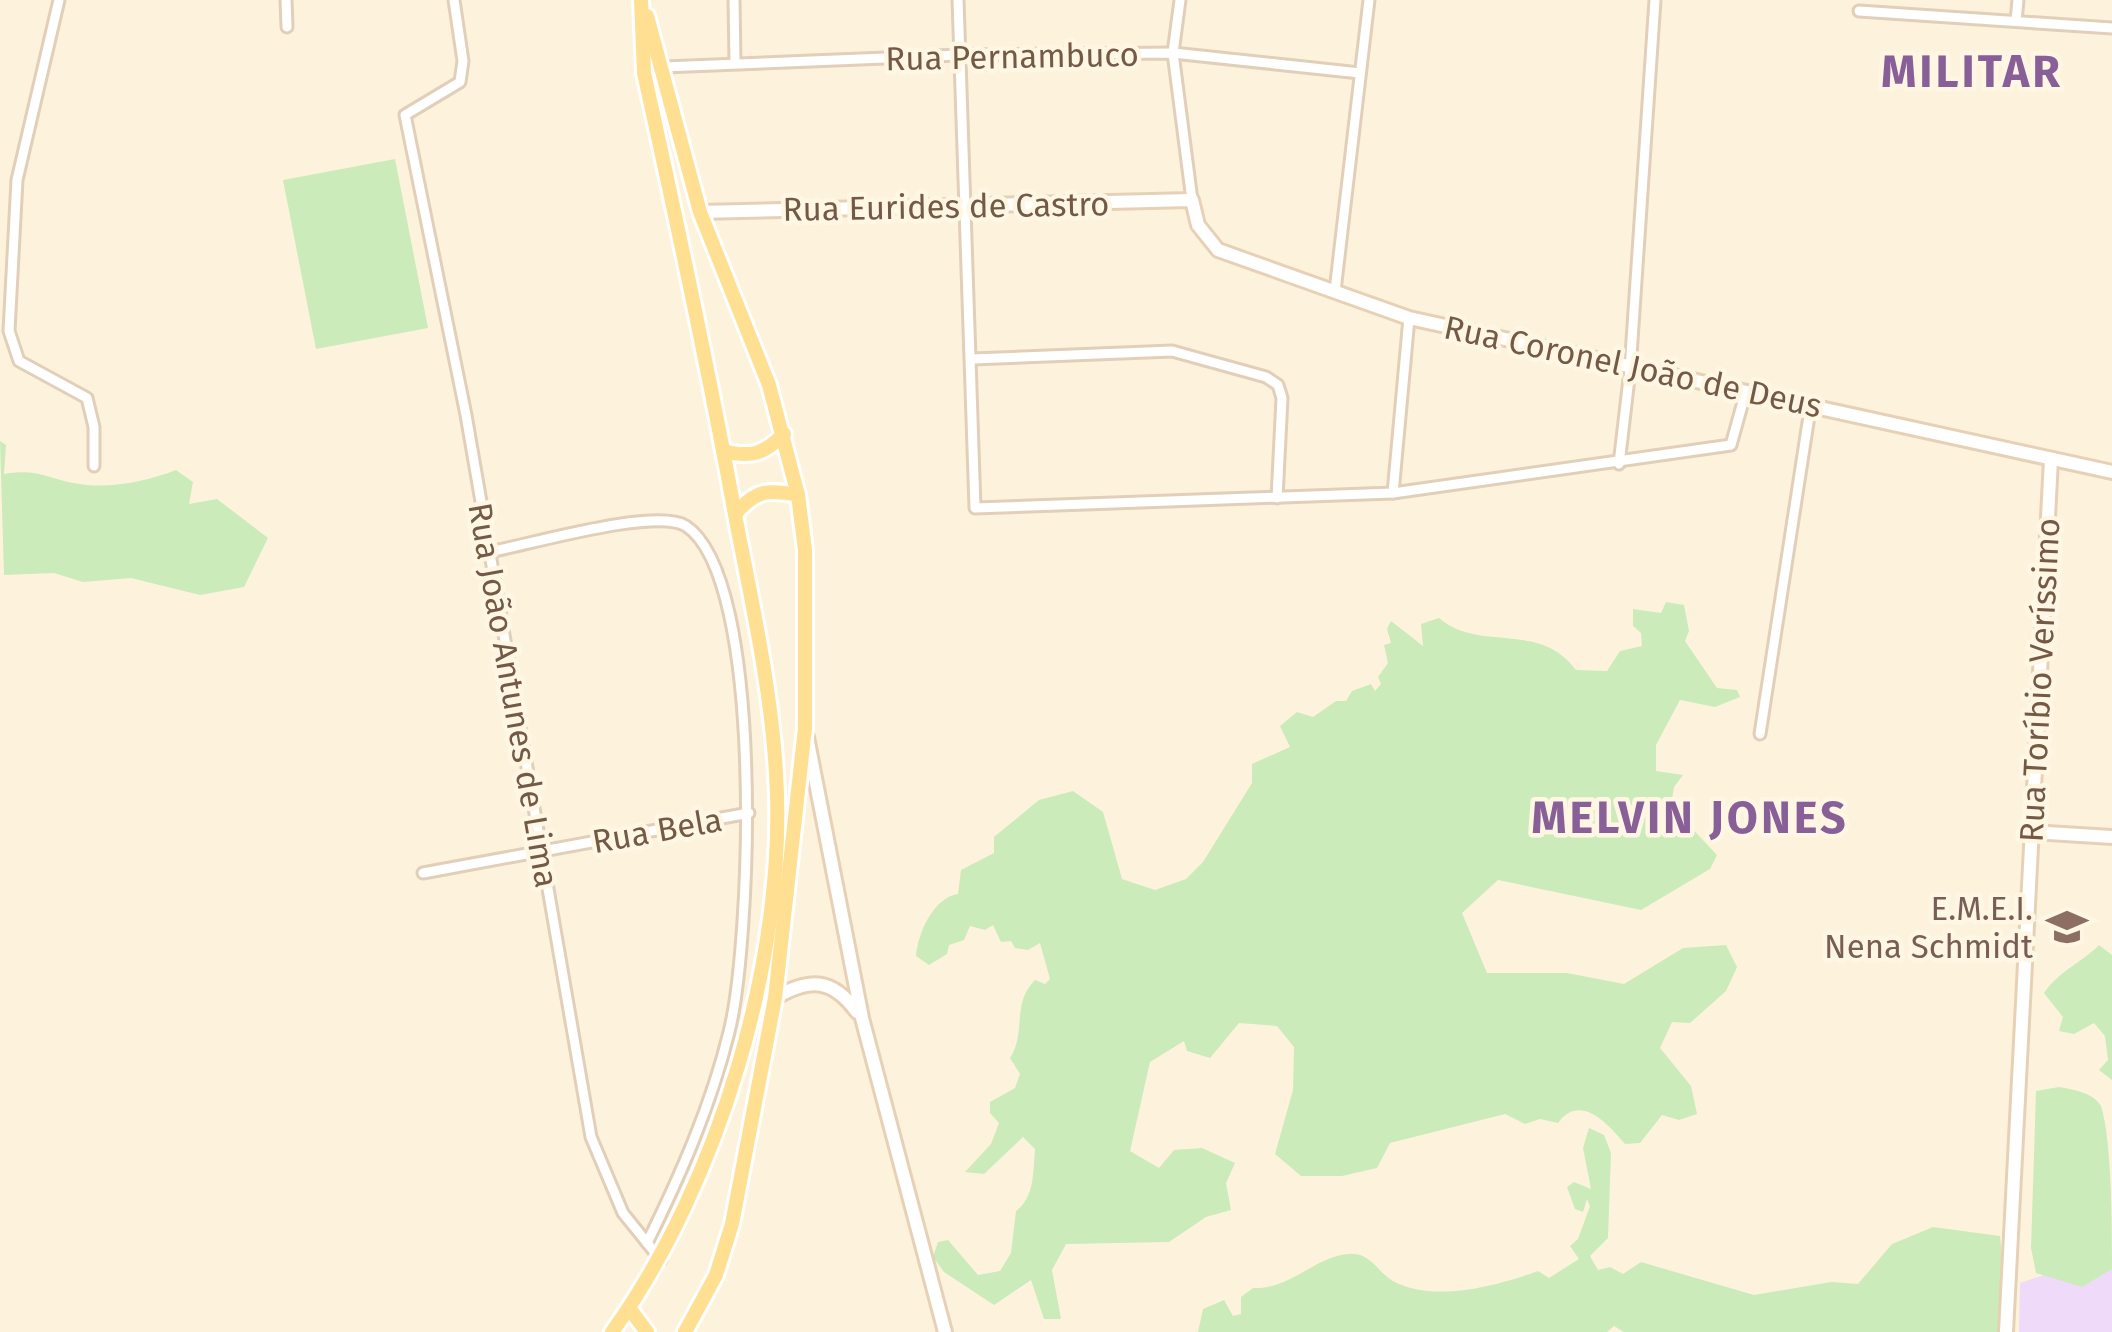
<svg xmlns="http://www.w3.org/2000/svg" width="2112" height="1332" font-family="'Fira Sans',sans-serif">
  <rect width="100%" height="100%" fill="#fdf3dd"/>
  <polygon fill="#f0daf9" points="2112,1252 2112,1332 2019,1332 2020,1283"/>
  <g fill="#cbebbb">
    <polygon points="395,159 428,328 316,349 283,180"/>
    <path d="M0,441L6,445L4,474C40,468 48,480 80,484C110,489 148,481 176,470L193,482L189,504L217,499L268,538L244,587L200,595L131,578L83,582L54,573L4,575Z"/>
    <path d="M1666,602L1684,605L1689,631L1685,641L1717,688L1737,690L1740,697L1715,707L1680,700L1656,745V771L1683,775L1674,787L1671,806L1717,855L1710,869L1641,910L1498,880L1462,913L1487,973H1567L1624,984L1683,948L1726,945L1737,967L1726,991L1690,1023L1672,1022L1660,1048L1691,1086L1697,1114L1679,1120L1662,1115L1640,1143L1625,1144C1607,1123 1580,1093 1558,1123L1540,1119L1525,1124L1505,1114L1390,1143L1377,1168L1342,1176H1301L1275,1154L1293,1090L1294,1047L1277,1026L1239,1023L1210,1058L1187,1051L1184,1041L1150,1062L1130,1151L1159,1168L1174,1150L1202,1148L1235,1163L1226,1183L1231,1210L1206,1217L1169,1242L1066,1244L1052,1270L1061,1319H1044L1031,1280L994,1305L944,1272L933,1257L938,1242L948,1240L978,1275L1000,1271L1011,1253L1016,1211C1035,1197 1033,1171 1035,1149L1023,1137L984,1174L965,1172L991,1144L999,1123L990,1113V1102L1015,1088L1020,1074L1010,1058C1027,1031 1011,1004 1035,980L1045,984L1050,979L1040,943L1028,950L1015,948L1011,941L1001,942L993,925L985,930L970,926L964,940L949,945L947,954L929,965L916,956C918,933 933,898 958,894L961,870L994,853V837L1039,800L1073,791L1103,812L1122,879L1155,890L1186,879L1203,862L1252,783V764L1290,747L1280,726L1297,712L1313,717L1336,701H1346L1352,691L1371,684L1375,691L1381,684L1378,677L1388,663L1384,645L1391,643L1387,629L1391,621L1423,646L1421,624L1439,618C1480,653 1539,620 1576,670L1607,671L1620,651L1642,646L1641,633L1633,626V609L1661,613Z"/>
    <path d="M2099,945L2112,955V1080L2099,1070L2108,1060L2105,1036L2094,1023L2074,1034L2059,1031L2063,1017L2044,993C2060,970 2080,964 2099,945Z"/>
    <path d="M2059,1087C2075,1090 2092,1092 2101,1106C2112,1140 2112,1228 2112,1269L2082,1287L2036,1273L2031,1248L2036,1091Z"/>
    <path d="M1589,1128L1604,1135L1611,1153L1608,1238L1590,1256L1598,1270L1610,1267L1623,1274L1641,1262L1754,1295L1831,1282L1858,1284L1892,1244L1933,1227L2000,1236L2006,1296L2002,1332H1624L1614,1326L1607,1332H1198L1203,1309L1224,1300L1233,1316L1241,1314V1297L1253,1288C1290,1290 1314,1257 1348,1254C1371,1252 1376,1271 1393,1281C1433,1303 1497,1286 1538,1271L1549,1278L1579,1259L1570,1246L1578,1239L1590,1206L1587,1199L1583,1212L1575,1209L1567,1187L1574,1182L1591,1189L1583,1148Z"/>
  </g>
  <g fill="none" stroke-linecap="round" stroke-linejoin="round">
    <g stroke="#e1cfb9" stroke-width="15">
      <g id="street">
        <polyline points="59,0 17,180 9,331 19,361 87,398 94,427 94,466"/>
        <polyline points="286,0 287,27"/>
        <polyline points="454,0 463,61 460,82 405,115 466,415 591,1137 623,1213 661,1260"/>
        <polyline points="734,0 735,62"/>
        <polyline points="958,0 975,508 1393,493 1731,445 1746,391"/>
        <polyline points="1180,0 1173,53 1192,200"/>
        <polyline points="1859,11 2112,28"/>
        <polyline points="2016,21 2018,0"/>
        <polyline points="664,67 959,55 1173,53 1360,73"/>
        <polyline points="1335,291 1369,0"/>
        <polyline points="972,359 1172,351 1266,377 1278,385 1282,398 1277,498"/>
        <polyline points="1619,464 1630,370 1655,0"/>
        <polyline points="1393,493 1409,318"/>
        <path d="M489,552C528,545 656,507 686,526C766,579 751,945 729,1032C711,1106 680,1176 647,1243"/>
        <polyline points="1760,734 1811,403"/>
        <polyline points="423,873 749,813"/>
      </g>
    </g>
    <g stroke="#e7d1b6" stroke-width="18">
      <g id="secondary">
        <polyline points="700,212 1192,200 1198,225 1218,250 1409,318 2112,472"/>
        <polyline points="807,737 862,1018 945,1332"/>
        <polyline points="2031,832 2112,837"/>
        <path d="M775,998C811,977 833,979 857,1012"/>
        <polyline points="2006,1332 2051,459"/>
      </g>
    </g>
    <g stroke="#fff" stroke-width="20">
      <g id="primary">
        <polyline points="647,16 700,212 769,385 798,495 805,550 805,728 775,998 732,1224 716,1275 685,1332"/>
        <path d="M723,451C751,458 764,454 784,434"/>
        <path d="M735,514C756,490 767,489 798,495"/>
        <polyline points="629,1308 647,1332"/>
        <path d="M612,1332C718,1185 788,955 776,773C771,688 752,603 736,520C709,371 677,222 644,73L641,0"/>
      </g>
    </g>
    <use href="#street" stroke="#fff" stroke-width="9"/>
    <use href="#secondary" stroke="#fff" stroke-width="12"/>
    <use href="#primary" stroke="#ffdf92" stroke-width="14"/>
  </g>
  <defs>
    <g id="school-bare" transform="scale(3.24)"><path d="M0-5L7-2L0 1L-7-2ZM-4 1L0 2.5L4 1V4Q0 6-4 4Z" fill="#8d6e63" stroke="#fff7e4" stroke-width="2.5" paint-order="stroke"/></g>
  </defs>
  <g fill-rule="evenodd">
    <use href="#school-bare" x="2067" y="927"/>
  </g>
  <g text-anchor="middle" stroke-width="9" stroke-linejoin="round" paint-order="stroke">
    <g font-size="33" fill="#745945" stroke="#fff7e4">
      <text transform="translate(1012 56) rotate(-1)" y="12">Rua Pernambuco</text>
      <text transform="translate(946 206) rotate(-1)" y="12">Rua Eurides de Castro</text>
      <text transform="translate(1633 366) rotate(12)" y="12">Rua Coronel João de Deus</text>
      <text transform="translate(2039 680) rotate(-87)" y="12">Rua Toríbio Veríssimo</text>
      <text transform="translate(514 695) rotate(80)" y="12">Rua João Antunes de Lima</text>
      <text transform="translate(657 830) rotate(-10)" y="12">Rua Bela</text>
    </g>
    <g font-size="33" fill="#785e54" stroke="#fff7e4" text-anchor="end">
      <text x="2033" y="920">E.M.E.I.<tspan x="2033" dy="38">Nena Schmidt</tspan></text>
    </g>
    <g font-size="45" font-weight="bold" letter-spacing="3" fill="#895f98" stroke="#fff7e4">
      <text x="1972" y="87">MILITAR</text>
      <text x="1690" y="833">MELVIN JONES</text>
    </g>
  </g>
</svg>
